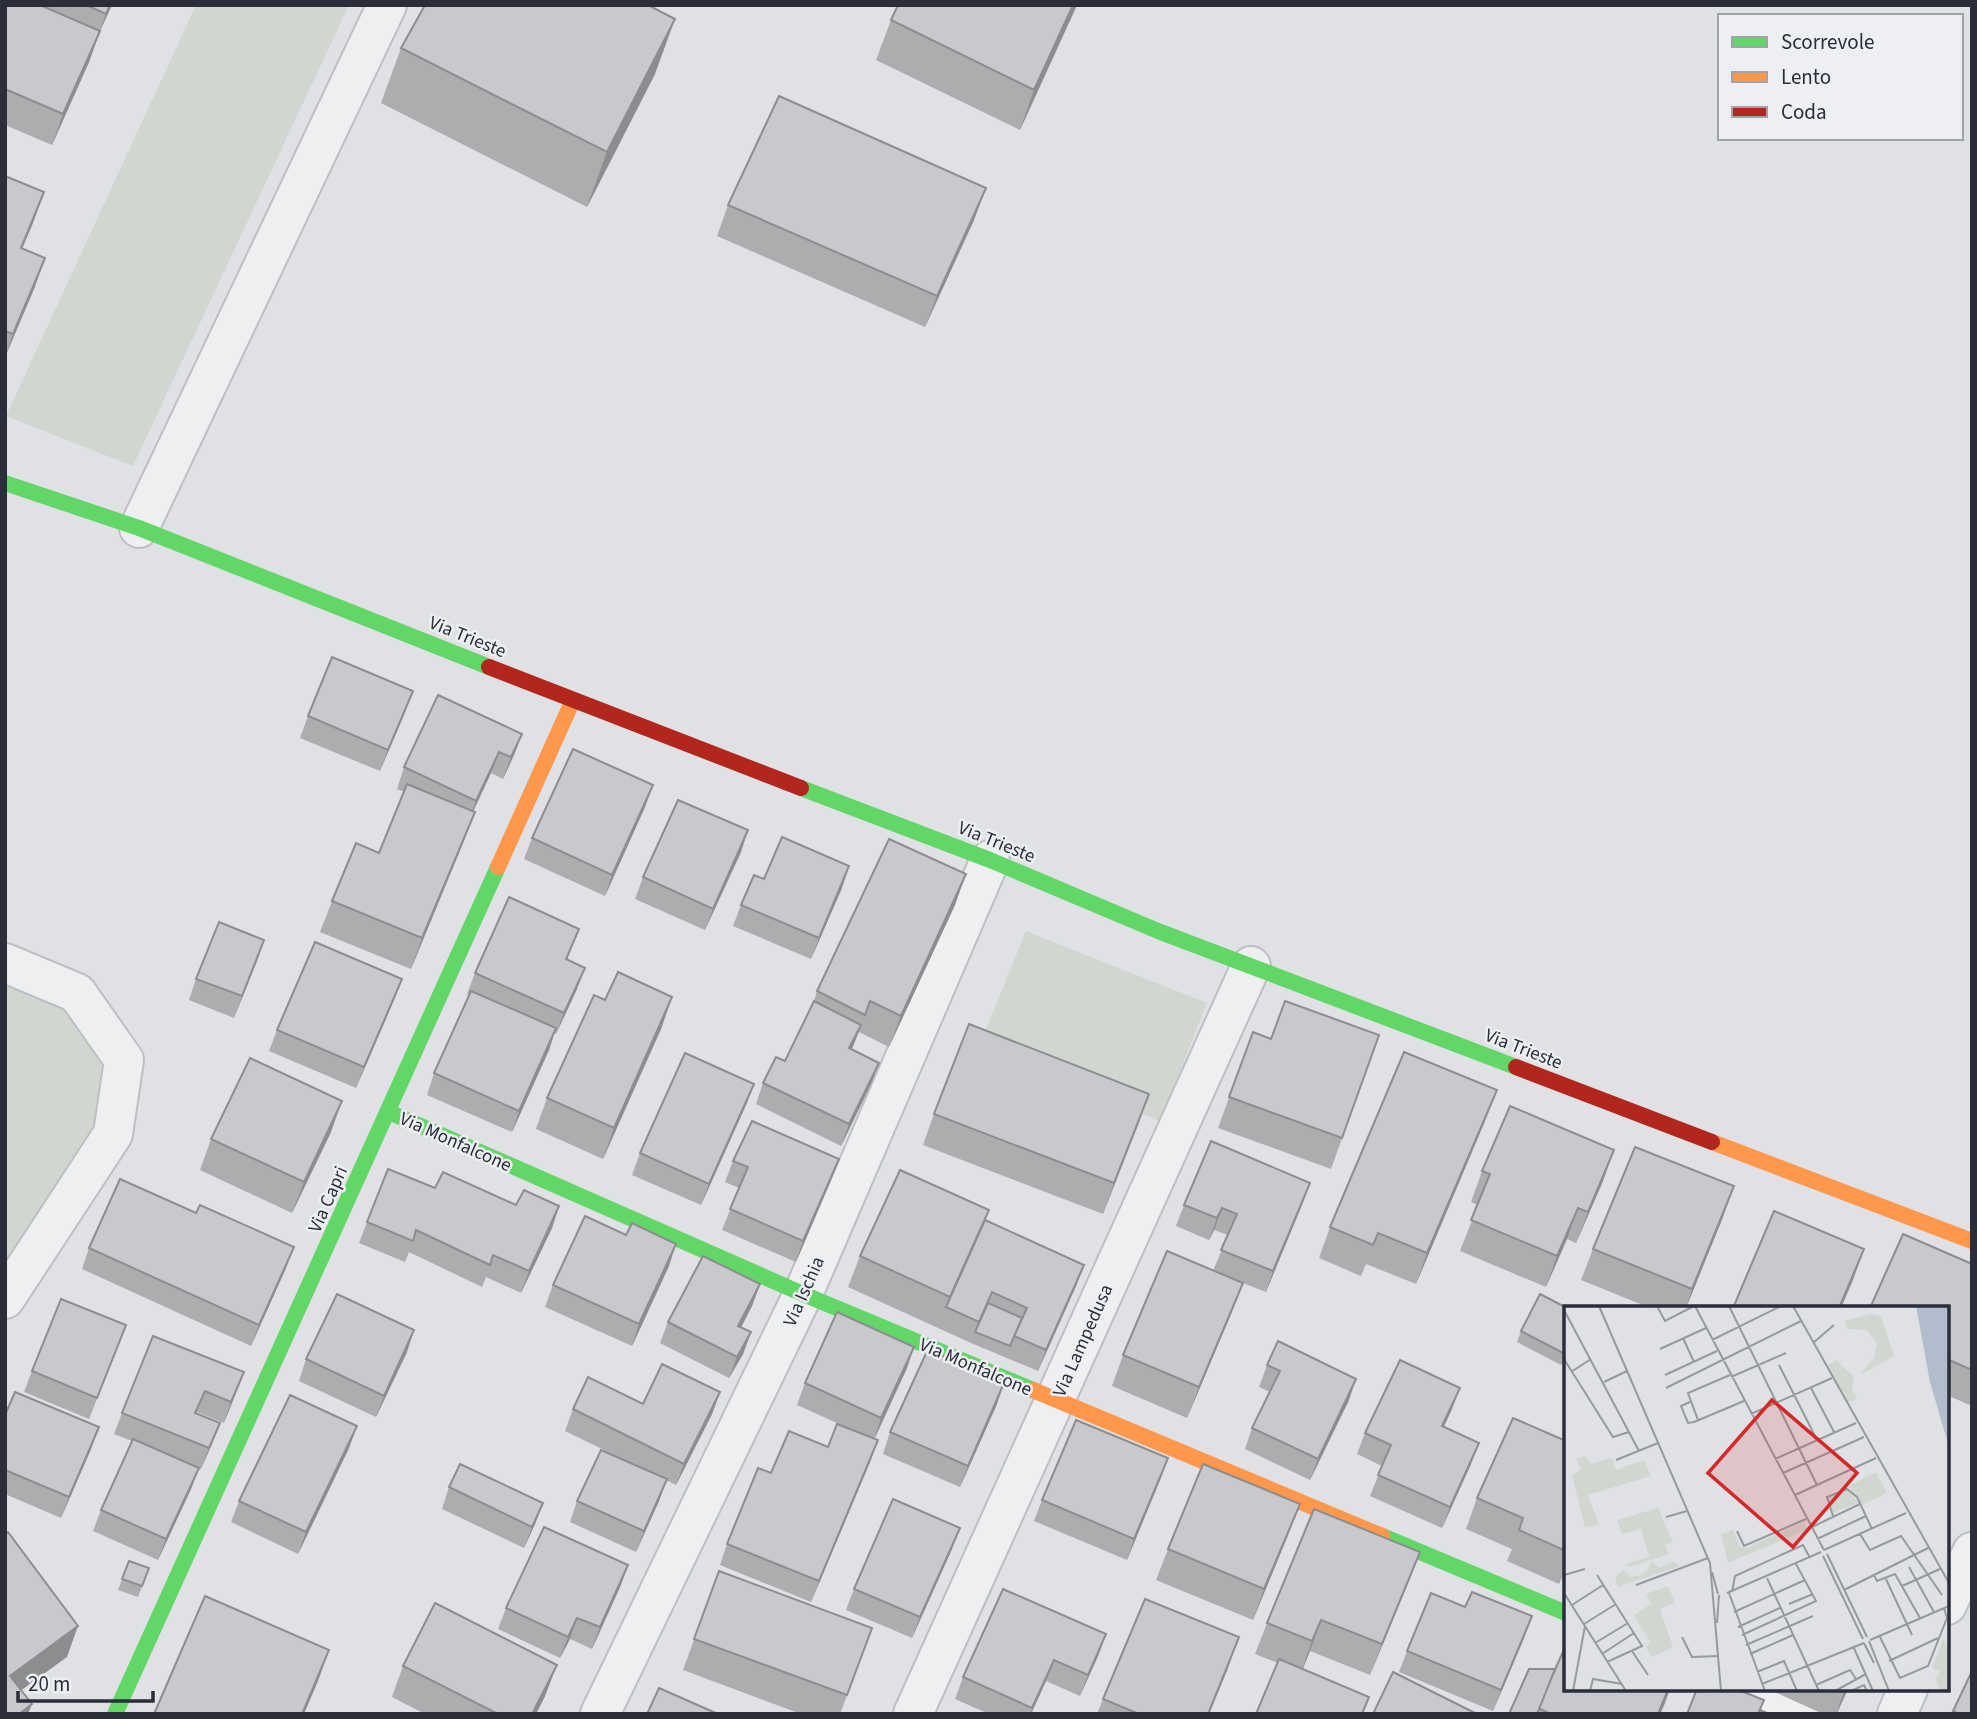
<svg xmlns="http://www.w3.org/2000/svg" width="1977" height="1719" font-family="'Source Sans 3',sans-serif">
  <rect width="100%" height="100%" fill="#dfe1e4"/>
  <g fill="#d0d7d0">
    <polygon points="196,5 349,5 133,466 6,416"/>
    <polygon points="1026,931 1207,1003 1160,1121 978,1049"/>
    <polygon points="5,982 61,1004 97,1048 107,1073 102,1115 5,1273"/>
  </g>
  <g fill="none" stroke-linecap="round" stroke-linejoin="round">
    <g stroke="#bdbfc2" stroke-width="42">
      <g id="street">
        <polyline points="139,528 387,5"/>
        <polyline points="5,963 77,993 124,1060 113,1134 5,1299"/>
        <polyline points="1947,1605 1972,1552"/>
        <polyline points="1746,1689 1805,1714"/>
        <polyline points="600,1714 803,1294 990,860"/>
        <polyline points="913,1714 1251,966"/>
        <polyline points="1897,1714 1908,1689"/>
      </g>
    </g>
    <use href="#street" stroke="#eeeff1" stroke-width="38"/>
    <g stroke="#63d668" stroke-width="16">
      <polyline points="5,483 139,528 489,667"/>
      <polyline points="801,788 990,860 1158,931 1516,1067"/>
      <polyline points="389,1112 803,1294 1033,1390"/>
      <polyline points="1382,1536 1566,1613"/>
      <polyline points="115,1714 498,867"/>
    </g>
    <g stroke="#ff974d" stroke-width="16">
      <polyline points="498,867 573,700"/>
      <polyline points="1712,1142 1972,1241"/>
      <polyline points="1033,1390 1382,1536"/>
    </g>
    <g stroke="#b3261e" stroke-width="16">
      <polyline points="489,667 801,788"/>
      <polyline points="1516,1067 1712,1142"/>
    </g>
  </g>
  <g fill="#acadaf">
    <polygon points="5,5 112,5 100,31 89,62 52,145 5,125"/>
    <polygon points="898,5 1077,5 1020,130 876,60 891,20"/>
    <polygon points="401,48 655,74 587,207 381,103"/>
    <polygon points="5,176 33,223 22,248 45,258 34,289 5,357"/>
    <polygon points="728,205 974,220 925,327 717,236"/>
    <polygon points="413,691 405,712 380,771 300,738 308,716"/>
    <polygon points="522,734 514,755 503,779 491,773 473,812 463,843 411,969 320,932 332,901 379,853 404,792 397,789 404,767"/>
    <polygon points="645,807 605,896 524,859 532,838"/>
    <polygon points="741,852 705,930 635,899 643,877"/>
    <polygon points="764,879 842,888 811,959 733,926 741,905"/>
    <polygon points="955,905 889,1047 859,1032 852,1049 879,1063 871,1084 841,1146 756,1104 763,1083 785,1061 814,1001 817,991"/>
    <polygon points="579,929 567,960 577,989 556,1034 554,1033 549,1050 512,1132 427,1095 434,1073 469,995 467,994 475,973"/>
    <polygon points="264,940 234,1018 189,1000 196,979"/>
    <polygon points="672,997 661,1029 603,1159 536,1129 547,1098 605,1000"/>
    <polygon points="394,1000 356,1088 269,1051 277,1030"/>
    <polygon points="1253,1032 1271,1038 1379,1035 1331,1169 1218,1128"/>
    <polygon points="754,1084 746,1105 701,1205 632,1175 640,1153"/>
    <polygon points="1149,1094 1103,1214 923,1145 934,1114"/>
    <polygon points="1485,1121 1416,1284 1366,1264 1361,1276 1319,1258 1330,1227"/>
    <polygon points="331,1132 292,1213 200,1170 211,1139"/>
    <polygon points="733,1161 831,1180 796,1262 722,1230 739,1188 725,1182"/>
    <polygon points="1482,1171 1603,1181 1576,1243 1567,1239 1546,1287 1460,1251 1478,1205 1471,1202"/>
    <polygon points="1310,1183 1266,1292 1243,1283 1231,1314 1187,1418 1112,1386 1123,1355 1213,1271 1228,1235 1214,1230 1209,1240 1176,1226 1184,1205"/>
    <polygon points="435,1188 516,1205 559,1206 552,1228 521,1293 486,1277 482,1287 409,1252 405,1262 359,1243 367,1222"/>
    <polygon points="989,1210 985,1220 1084,1265 1076,1286 1038,1371 971,1343 848,1287 860,1256"/>
    <polygon points="1723,1217 1686,1308 1650,1308 1581,1280 1593,1249"/>
    <polygon points="89,1248 286,1268 251,1346 82,1269"/>
    <polygon points="1972,1264 1972,1406 1947,1395 1947,1308"/>
    <polygon points="669,1266 632,1346 545,1307 553,1285"/>
    <polygon points="760,1284 752,1306 741,1327 751,1332 743,1354 729,1378 660,1343 668,1322"/>
    <polygon points="1567,1308 1566,1356 1561,1365 1517,1342 1521,1331"/>
    <polygon points="118,1346 89,1419 24,1392 32,1371"/>
    <polygon points="407,1352 376,1417 299,1381 306,1359"/>
    <polygon points="1267,1365 1349,1400 1310,1480 1245,1449 1252,1428 1270,1392 1259,1387"/>
    <polygon points="907,1368 874,1439 870,1462 811,1602 720,1565 727,1544 771,1473 857,1432 797,1405 805,1383"/>
    <polygon points="244,1372 224,1423 197,1412 196,1413 220,1423 201,1469 199,1468 191,1489 158,1560 93,1531 101,1510 132,1441 114,1434 122,1413"/>
    <polygon points="720,1392 712,1414 676,1485 666,1480 659,1501 636,1552 570,1522 577,1501 641,1468 565,1431 573,1409 643,1404"/>
    <polygon points="997,1404 960,1487 883,1454 890,1432"/>
    <polygon points="1452,1409 1444,1427 1471,1464 1442,1528 1370,1496 1382,1466 1357,1454 1365,1433"/>
    <polygon points="5,1415 91,1449 61,1518 5,1494"/>
    <polygon points="1566,1441 1566,1569 1559,1584 1507,1561 1512,1549 1466,1529 1477,1498"/>
    <polygon points="349,1448 298,1554 231,1522 239,1501"/>
    <polygon points="1168,1458 1160,1480 1127,1560 1034,1521 1042,1500"/>
    <polygon points="449,1487 543,1503 535,1524 524,1548 442,1509"/>
    <polygon points="1288,1535 1253,1620 1156,1580 1168,1549"/>
    <polygon points="952,1549 912,1638 846,1610 854,1589"/>
    <polygon points="1420,1552 1408,1583 1370,1675 1310,1651 1303,1669 1369,1697 1363,1714 1256,1714 1278,1663 1255,1654 1267,1623"/>
    <polygon points="129,1561 149,1568 138,1597 118,1590"/>
    <polygon points="628,1565 620,1587 592,1649 570,1639 560,1658 498,1629 506,1608"/>
    <polygon points="719,1571 872,1628 840,1714 801,1714 683,1670"/>
    <polygon points="1465,1607 1524,1638 1493,1711 1399,1672 1407,1651"/>
    <polygon points="1106,1634 1098,1656 1080,1696 1046,1681 1031,1714 989,1714 955,1699 963,1677"/>
    <polygon points="403,1666 545,1696 536,1714 425,1714 392,1697"/>
    <polygon points="1228,1668 1209,1714 1097,1714 1103,1699"/>
    <polygon points="1529,1669 1665,1703 1660,1714 1509,1714"/>
    <polygon points="1768,1689 1848,1689 1837,1714 1823,1714"/>
  </g>
  <g fill="#8c8d8f">
    <polygon points="110,5 112,5 98,35 106,14"/>
    <polygon points="1073,5 1077,5 1020,130 1034,90"/>
    <polygon points="675,19 655,74 587,207 607,152"/>
    <polygon points="100,31 89,62 52,145 63,114"/>
    <polygon points="986,188 974,220 925,327 937,296"/>
    <polygon points="44,192 33,223 9,279 21,248"/>
    <polygon points="45,258 34,289 5,357 13,334"/>
    <polygon points="413,691 405,712 380,771 388,750"/>
    <polygon points="522,734 514,755 503,779 511,757"/>
    <polygon points="499,752 491,773 468,822 476,801"/>
    <polygon points="653,785 645,807 605,896 612,875"/>
    <polygon points="475,812 463,843 411,969 422,938"/>
    <polygon points="748,830 741,852 705,930 713,909"/>
    <polygon points="849,866 842,888 811,959 819,938"/>
    <polygon points="966,874 955,905 889,1047 901,1016"/>
    <polygon points="264,940 257,961 234,1018 242,996"/>
    <polygon points="585,968 577,989 556,1034 564,1013"/>
    <polygon points="402,979 394,1000 356,1088 364,1067"/>
    <polygon points="672,997 661,1029 603,1159 614,1128"/>
    <polygon points="870,1001 853,1046 841,1069 849,1048 861,1025"/>
    <polygon points="556,1028 549,1050 512,1132 519,1111"/>
    <polygon points="879,1063 871,1084 841,1146 849,1124"/>
    <polygon points="754,1084 746,1105 701,1205 709,1184"/>
    <polygon points="1497,1090 1485,1121 1416,1284 1427,1253"/>
    <polygon points="1149,1094 1138,1125 1103,1214 1114,1183"/>
    <polygon points="342,1101 331,1132 292,1213 304,1182"/>
    <polygon points="1614,1150 1603,1181 1576,1243 1588,1212"/>
    <polygon points="839,1159 831,1180 796,1262 803,1241"/>
    <polygon points="1310,1183 1302,1205 1266,1292 1273,1271"/>
    <polygon points="1734,1186 1723,1217 1686,1308 1692,1289"/>
    <polygon points="559,1206 552,1228 521,1293 529,1271"/>
    <polygon points="1222,1208 1214,1230 1209,1240 1217,1218"/>
    <polygon points="1578,1208 1567,1239 1546,1287 1557,1256"/>
    <polygon points="676,1244 669,1266 632,1346 639,1324"/>
    <polygon points="294,1247 286,1268 251,1346 259,1325"/>
    <polygon points="1864,1249 1853,1280 1841,1308 1839,1308"/>
    <polygon points="1084,1265 1076,1286 1038,1371 1046,1350"/>
    <polygon points="1243,1283 1231,1314 1187,1418 1199,1387"/>
    <polygon points="760,1284 752,1306 731,1347 738,1326"/>
    <polygon points="414,1330 407,1352 376,1417 384,1396"/>
    <polygon points="751,1332 743,1354 729,1378 737,1357"/>
    <polygon points="914,1347 907,1368 874,1440 881,1418"/>
    <polygon points="244,1372 236,1393 224,1423 231,1402"/>
    <polygon points="1356,1379 1349,1400 1310,1480 1318,1459"/>
    <polygon points="1004,1383 997,1404 960,1487 968,1466"/>
    <polygon points="1460,1388 1452,1409 1434,1447 1442,1426"/>
    <polygon points="720,1392 712,1414 676,1485 684,1464"/>
    <polygon points="220,1423 212,1444 201,1469 209,1448"/>
    <polygon points="357,1426 349,1448 298,1554 306,1532"/>
    <polygon points="99,1427 91,1449 61,1518 69,1497"/>
    <polygon points="878,1440 870,1462 811,1602 819,1581"/>
    <polygon points="1479,1443 1471,1464 1442,1528 1450,1507"/>
    <polygon points="1168,1458 1160,1480 1127,1560 1134,1539"/>
    <polygon points="199,1468 191,1489 158,1560 166,1539"/>
    <polygon points="667,1479 659,1501 636,1552 644,1531"/>
    <polygon points="543,1503 535,1524 524,1548 532,1527"/>
    <polygon points="1300,1504 1288,1535 1253,1620 1264,1589"/>
    <polygon points="960,1528 952,1549 912,1638 920,1617"/>
    <polygon points="1420,1552 1408,1583 1370,1675 1382,1644"/>
    <polygon points="628,1565 620,1587 592,1649 600,1627"/>
    <polygon points="1532,1616 1524,1638 1493,1711 1501,1690"/>
    <polygon points="577,1618 570,1639 560,1658 568,1637"/>
    <polygon points="1321,1620 1310,1651 1301,1673 1312,1641"/>
    <polygon points="78,1626 67,1657 5,1702 10,1676"/>
    <polygon points="1106,1634 1098,1656 1080,1696 1088,1675"/>
    <polygon points="1239,1637 1228,1668 1209,1714 1208,1714"/>
    <polygon points="329,1650 318,1681 304,1714 302,1714"/>
    <polygon points="1054,1660 1046,1681 1031,1714 1030,1714"/>
    <polygon points="557,1665 545,1696 536,1714 532,1714"/>
    <polygon points="1668,1689 1670,1689 1665,1703 1660,1714 1658,1714"/>
    <polygon points="1845,1689 1848,1689 1836,1714"/>
    <polygon points="32,1704 28,1714 19,1714"/>
  </g>
  <g fill="#c8c9cc" stroke="#8c8d8f" stroke-width="2">
    <polygon points="5,5 40,5 100,31 63,114 5,89"/>
    <polygon points="86,5 110,5 106,14"/>
    <polygon points="425,5 648,5 675,19 607,152 401,48"/>
    <polygon points="898,5 1073,5 1034,90 891,20"/>
    <polygon points="779,96 986,188 937,296 728,205"/>
    <polygon points="5,176 44,192 21,248 45,258 13,334 5,331"/>
    <polygon points="332,657 413,691 388,750 308,716"/>
    <polygon points="438,695 522,734 511,757 499,752 476,801 404,767"/>
    <polygon points="573,749 653,785 612,875 532,838"/>
    <polygon points="407,784 475,812 422,938 332,901 356,843 379,853"/>
    <polygon points="678,800 748,830 713,909 643,877"/>
    <polygon points="782,837 849,866 819,938 741,905 754,875 764,879"/>
    <polygon points="889,839 966,874 901,1016 870,1001 865,1015 817,991"/>
    <polygon points="509,897 579,929 566,959 585,968 564,1013 475,973"/>
    <polygon points="219,922 264,940 242,996 196,979"/>
    <polygon points="315,942 402,979 364,1067 277,1030"/>
    <polygon points="618,972 672,997 614,1128 547,1098 594,995 605,1000"/>
    <polygon points="471,991 556,1028 519,1111 434,1073"/>
    <polygon points="814,1001 861,1025 849,1048 879,1063 849,1124 763,1083 776,1057 785,1061"/>
    <polygon points="1285,1001 1379,1035 1342,1138 1229,1097 1253,1032 1271,1039"/>
    <polygon points="969,1024 1149,1094 1114,1183 934,1114"/>
    <polygon points="1404,1052 1497,1090 1427,1253 1378,1233 1373,1245 1330,1227"/>
    <polygon points="685,1053 754,1084 709,1184 640,1153"/>
    <polygon points="250,1058 342,1101 304,1182 211,1139"/>
    <polygon points="1510,1106 1614,1150 1588,1212 1578,1208 1557,1256 1471,1220 1490,1174 1482,1171"/>
    <polygon points="752,1121 839,1159 803,1241 730,1209 748,1167 733,1161"/>
    <polygon points="1211,1141 1310,1183 1273,1271 1221,1250 1237,1214 1222,1208 1217,1218 1184,1205"/>
    <polygon points="1635,1147 1734,1186 1692,1289 1593,1249"/>
    <polygon points="388,1169 435,1188 443,1172 516,1205 524,1190 559,1206 529,1271 493,1255 490,1265 416,1230 413,1241 367,1222"/>
    <polygon points="900,1170 989,1210 950,1297 860,1256"/>
    <polygon points="120,1179 196,1213 200,1205 294,1247 259,1325 89,1248"/>
    <polygon points="1774,1211 1864,1249 1839,1308 1733,1308"/>
    <polygon points="585,1216 626,1235 632,1223 676,1244 639,1324 553,1285"/>
    <polygon points="985,1220 1084,1265 1046,1350 1014,1336 1027,1308 992,1292 979,1322 946,1307"/>
    <polygon points="1903,1234 1972,1264 1972,1370 1947,1359 1947,1308 1870,1308"/>
    <polygon points="1167,1251 1243,1283 1199,1387 1123,1355"/>
    <polygon points="703,1256 760,1284 738,1326 751,1332 737,1357 668,1322"/>
    <polygon points="337,1294 414,1330 384,1396 306,1359"/>
    <polygon points="1540,1294 1567,1308 1566,1308 1565,1354 1521,1331"/>
    <polygon points="61,1299 126,1325 97,1398 32,1371"/>
    <polygon points="988,1303 1022,1318 1010,1346 975,1332"/>
    <polygon points="837,1312 914,1347 881,1418 805,1383"/>
    <polygon points="153,1336 244,1372 231,1402 205,1391 195,1413 220,1423 209,1448 122,1413"/>
    <polygon points="1278,1341 1356,1379 1318,1459 1252,1428 1280,1371 1267,1365"/>
    <polygon points="928,1349 1004,1383 968,1466 890,1432"/>
    <polygon points="1400,1360 1460,1388 1442,1426 1479,1443 1450,1507 1378,1475 1391,1445 1365,1433"/>
    <polygon points="662,1364 720,1392 684,1464 573,1409 588,1377 643,1404"/>
    <polygon points="15,1392 99,1427 69,1497 5,1470 5,1415"/>
    <polygon points="290,1395 357,1426 306,1532 239,1501"/>
    <polygon points="1513,1418 1566,1441 1566,1551 1519,1530 1523,1518 1477,1498"/>
    <polygon points="1076,1420 1168,1458 1134,1539 1042,1500"/>
    <polygon points="837,1424 878,1440 819,1581 727,1544 758,1468 771,1473 789,1431 828,1447"/>
    <polygon points="133,1439 199,1468 166,1539 101,1510"/>
    <polygon points="601,1450 667,1479 644,1531 577,1501"/>
    <polygon points="460,1464 543,1503 532,1527 449,1487"/>
    <polygon points="1203,1464 1300,1504 1264,1589 1168,1549"/>
    <polygon points="893,1499 960,1528 920,1617 854,1589"/>
    <polygon points="1314,1509 1420,1552 1382,1644 1321,1620 1312,1641 1267,1623"/>
    <polygon points="544,1527 628,1565 600,1627 577,1618 568,1637 506,1608"/>
    <polygon points="8,1532 78,1626 10,1676 32,1704 19,1714 5,1714 5,1534"/>
    <polygon points="129,1561 149,1568 142,1586 122,1579"/>
    <polygon points="719,1571 872,1628 847,1695 694,1639"/>
    <polygon points="1003,1589 1106,1634 1088,1675 1054,1660 1032,1708 963,1677"/>
    <polygon points="1472,1592 1532,1616 1501,1690 1407,1651 1431,1593 1465,1607"/>
    <polygon points="205,1596 329,1650 302,1714 154,1714"/>
    <polygon points="1145,1599 1239,1637 1208,1714 1139,1714 1103,1699"/>
    <polygon points="435,1603 557,1665 532,1714 498,1714 403,1666"/>
    <polygon points="1566,1645 1566,1689 1668,1689 1658,1714 1551,1714 1538,1708"/>
    <polygon points="1279,1659 1369,1697 1362,1714 1256,1714"/>
    <polygon points="1529,1669 1555,1669 1537,1714 1509,1714"/>
    <polygon points="1972,1671 1972,1714 1959,1714 1953,1711"/>
    <polygon points="1393,1672 1477,1714 1373,1714"/>
    <polygon points="659,1688 718,1714 647,1714"/>
    <polygon points="1697,1689 1736,1689 1764,1700 1758,1714 1687,1714"/>
    <polygon points="1760,1710 1769,1714 1759,1714"/>
  </g>
  <g text-anchor="middle" stroke-width="5" stroke-linejoin="round" paint-order="stroke">
    <g font-size="19" fill="#292e3a" stroke="#edeff3">
      <text transform="translate(468 636) rotate(22)" y="7">Via Trieste</text>
      <text transform="translate(997 841) rotate(22)" y="7">Via Trieste</text>
      <text transform="translate(1524 1048) rotate(21)" y="7">Via Trieste</text>
      <text transform="translate(456 1141) rotate(24)" y="7">Via Monfalcone</text>
      <text transform="translate(327 1199) rotate(-66)" y="7">Via Capri</text>
      <text transform="translate(803 1291) rotate(-66)" y="7">Via Ischia</text>
      <text transform="translate(1082 1340) rotate(-66)" y="7">Via Lampedusa</text>
      <text transform="translate(976 1366) rotate(23)" y="7">Via Monfalcone</text>
    </g>
  </g>
  <g transform="translate(1564 1306)">
    <rect width="385" height="385" fill="#dfe1e4"/>
    <path d="M307,8L317,10L330,50L296,69L310,51L313,38L303,24L284,23L280,15ZM272,54L290,71L288,83L293,92L289,95H282L263,60ZM21,150L27,158L48,152L52,164L80,154L87,170L24,189L35,219L21,221L8,169L17,164L12,152ZM312,166L323,187L298,199L284,180ZM283,184L295,197L269,206L264,191ZM94,202L109,236L101,239L105,248L65,261L62,258L85,251L77,223L58,228L53,214ZM240,216L244,223L164,257L157,228L169,224L176,241L182,242ZM87,255L96,262L109,255L116,260L54,281L51,271L60,264L67,271L76,269L84,264ZM104,280L111,297L96,303L109,341L87,351L82,341L86,336L70,309L87,298L82,288ZM379,333L385,343V385H377L371,372L380,362L377,366L368,362Z" fill="#d0d7d0"/>
    <path d="M352,0H385V141L366,76Z" fill="#b1bdcc"/>
    <path fill="none" stroke="#9699a0" stroke-width="2" d="M35,0L146,257L157,385M93,0L101,15L130,0M131,0L260,244M165,0L253,179M229,0L385,277M0,4L75,145M119,32L130,56M148,34L217,0M249,37L270,19M96,43L142,22M0,53L49,131L65,126M215,59L253,134M7,66L27,53M101,69L153,45M167,71L222,47M40,76L63,65M102,82L237,15M247,82L270,126M126,96L117,100L124,117L130,116M187,108L268,72M134,114L124,87L166,69M130,116L180,95M211,153L292,117M52,154L94,137M219,167L300,131M231,189L312,152M269,210L263,191L283,183L293,191L308,223M102,211L123,205M248,221L296,198M173,225L180,240L242,213M296,228L306,244L337,230L378,289M253,233L302,210M260,244L342,207M263,248L303,331M259,250L299,333M345,261L370,306M148,266L154,288M0,269L21,263M33,269L78,340L43,356M310,269L313,275L331,268L356,312M321,271L348,329M203,272L255,385M72,279L144,252M338,280L376,263M280,284L364,242M168,286L171,270L239,239L246,252M0,287L62,385M163,287L257,246M165,287L201,385M225,298L249,288M8,299L39,279M170,306L241,274M153,317L155,289M20,318L52,298M174,321L216,302M178,329L252,295L232,258M315,329L336,372L364,360L383,312L380,302M118,331L128,351L155,350M306,334L385,300M305,335L325,385M31,337L64,317M300,337L310,357M182,339L249,310M289,340L309,385M68,345L84,369M38,348L70,327M186,348L229,329M325,355L374,332M193,366L220,355L233,385M198,378L300,337M252,379L286,364L292,373M9,385L21,320M26,385L29,373L58,378M271,385L302,368M287,385L300,379L303,385"/>
    <path fill="#d62828" fill-opacity="0.15" stroke="#d62828" stroke-width="3.5" d="M208,94L293,167L229,241L144,167Z"/>
    <rect width="385" height="385" fill="none" stroke="#292e3a" stroke-width="3.5"/>
  </g>
  <rect width="1977" height="1719" fill="none" stroke="#292e3a" stroke-width="14"/>
  <rect x="1718" y="14" width="245" height="126" fill="#edeff3" stroke="#9fa2a9" stroke-width="2"/>
  <rect x="1732" y="37" width="35" height="10" fill="#63d668" stroke="#9fa2a9" stroke-width="2"/>
  <text x="1781" y="49" font-size="21" fill="#292e3a">Scorrevole</text>
  <rect x="1732" y="72" width="35" height="10" fill="#ff974d" stroke="#9fa2a9" stroke-width="2"/>
  <text x="1781" y="84" font-size="21" fill="#292e3a">Lento</text>
  <rect x="1732" y="107" width="35" height="10" fill="#b3261e" stroke="#9fa2a9" stroke-width="2"/>
  <text x="1781" y="119" font-size="21" fill="#292e3a">Coda</text>
  <path d="M18 1691v10h135v-10" fill="none" stroke="#292e3a" stroke-width="3.5"/>
  <text x="28" y="1691" font-size="21" fill="#292e3a" stroke="#edeff3" stroke-width="5" paint-order="stroke">20 m</text>
</svg>
